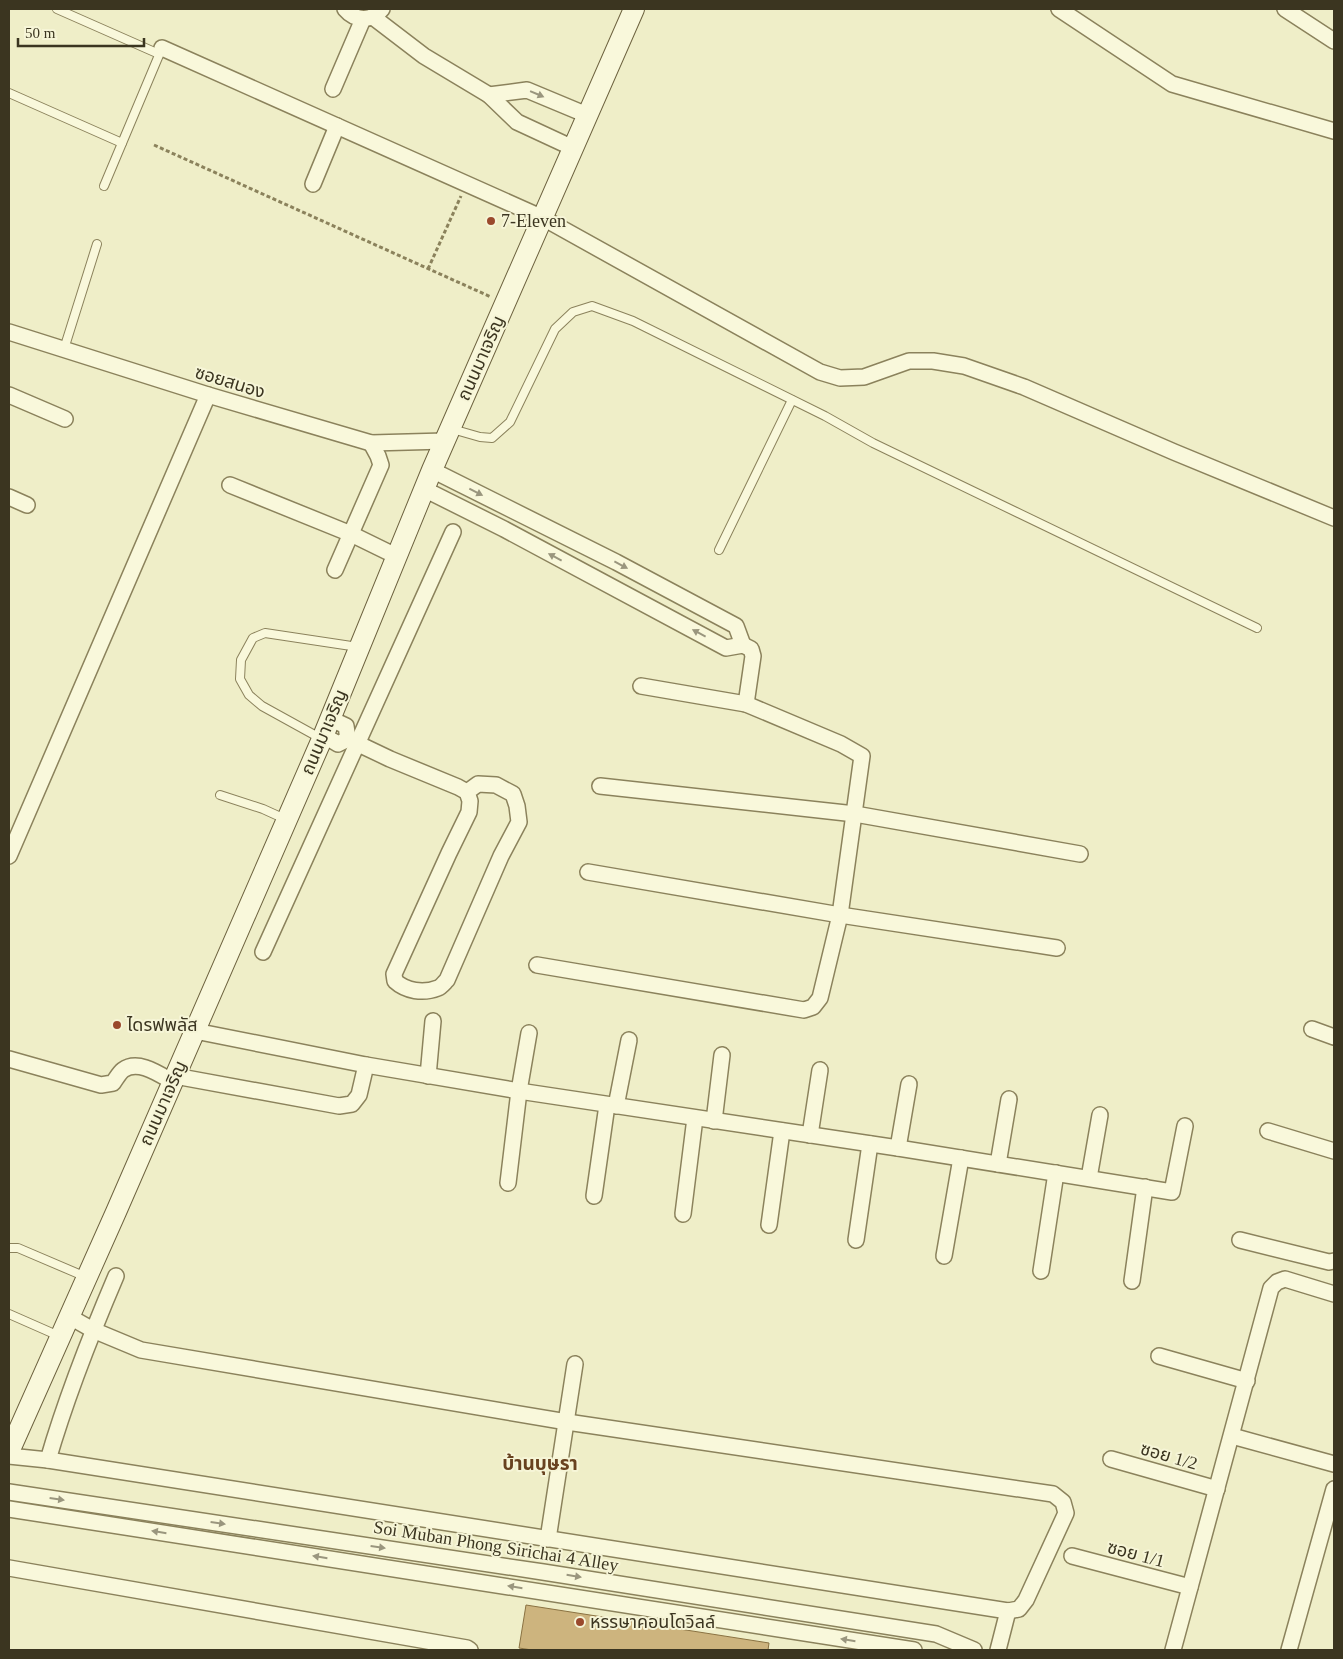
<svg xmlns="http://www.w3.org/2000/svg" width="1343" height="1659" font-family="'Times New Roman','Noto Sans Thai',serif">
  <rect width="100%" height="100%" fill="#efeec8"/>
  <polygon fill="#cdb47e" stroke="#8a7242" points="526,1605 769,1643 768,1650 532,1650 519,1648"/>
  <g fill="none" stroke-linecap="round" stroke-linejoin="round">
    <g stroke="#8b825c" stroke-width="10">
      <g id="lane">
        <polyline points="57,9 159,54"/>
        <polyline points="9,93 122,143"/>
        <polyline points="104,186 162,48"/>
        <polyline points="64,349 97,244"/>
        <polyline points="452,429 480,437 492,438 510,422 555,329 573,312 592,306 633,321 825,416 873,443 1257,628"/>
        <polyline points="719,550 792,400"/>
        <polyline points="320,738 262,706 249,695 240,679 241,660 253,638 265,633 358,647"/>
        <polyline points="220,795 263,809 285,819"/>
        <polyline points="9,1248 18,1248 86,1277"/>
        <polyline points="9,1314 59,1336"/>
      </g>
    </g>
    <g stroke="#8b825c" stroke-width="18">
      <g id="street">
        <path d="M345,9C355,21 372,22 382,9"/>
        <polyline points="1059,9 1172,84 1334,131"/>
        <polyline points="1285,9 1334,41"/>
        <polyline points="373,17 424,56 489,95 517,122 573,148"/>
        <polyline points="162,48 543,218 820,372 840,378 864,377 909,361 933,361 964,366 1024,387 1174,452 1334,518"/>
        <polyline points="333,89 363,19"/>
        <polyline points="489,95 527,90 587,115"/>
        <polyline points="313,184 337,126"/>
        <polyline points="9,332 208,395 371,443 445,441"/>
        <polyline points="9,395 65,419"/>
        <polyline points="432,470 616,562 736,626 743,645"/>
        <polyline points="230,485 351,534 396,556"/>
        <polyline points="424,489 504,529 726,648 743,645 751,649 753,656 746,704"/>
        <polyline points="9,497 27,505"/>
        <polyline points="335,570 381,465 378,456 371,443"/>
        <polyline points="331,719 346,726 348,739"/>
        <polyline points="323,735 338,744 348,739"/>
        <path d="M348,739L390,759L458,787L467,792L470,801L469,812L449,853L394,974L395,981C406,991 423,994 438,988C441,987 444,983 447,980L501,856L519,822L517,806L513,794L496,785L478,784L467,792"/>
        <polyline points="600,786 855,814 1080,854"/>
        <polyline points="9,856 208,395"/>
        <polyline points="588,872 840,915 1057,948"/>
        <polyline points="263,952 453,532"/>
        <polyline points="537,965 804,1010 813,1007 820,998 840,915 862,756 841,744 746,704 641,686"/>
        <polyline points="1312,1029 1334,1037"/>
        <polyline points="195,1031 366,1065 519,1091 898,1148 1172,1192 1185,1126"/>
        <path d="M9,1059L101,1085L113,1083C116,1079 119,1073 123,1070C138,1059 159,1074 173,1082"/>
        <polyline points="175,1076 339,1106 352,1104 359,1095 366,1065"/>
        <polyline points="428,1076 433,1021"/>
        <polyline points="616,1106 629,1040"/>
        <polyline points="714,1121 722,1055"/>
        <polyline points="1268,1131 1334,1151"/>
        <polyline points="810,1135 820,1070"/>
        <polyline points="898,1148 909,1084"/>
        <polyline points="998,1164 1009,1099"/>
        <polyline points="1089,1178 1100,1115"/>
        <polyline points="508,1183 519,1091 529,1033"/>
        <polyline points="594,1196 607,1105"/>
        <polyline points="683,1214 695,1118"/>
        <polyline points="769,1225 782,1131"/>
        <polyline points="856,1240 870,1144"/>
        <polyline points="1240,1240 1329,1262 1334,1261"/>
        <polyline points="944,1256 961,1158"/>
        <polyline points="1041,1271 1056,1173"/>
        <polyline points="1132,1281 1145,1187"/>
        <polyline points="1159,1356 1247,1381"/>
        <polyline points="1232,1436 1334,1464"/>
        <polyline points="9,1456 48,1460 1008,1611 1019,1609 1026,1600 1066,1513 1063,1502 1053,1494 567,1422 141,1350 93,1330 70,1317"/>
        <polyline points="1111,1459 1217,1489"/>
        <path d="M48,1460C66,1398 90,1337 116,1276"/>
        <polyline points="9,1492 543,1572 936,1634 974,1650"/>
        <polyline points="9,1509 914,1650"/>
        <polyline points="548,1539 575,1364"/>
        <polyline points="1072,1556 1190,1587"/>
        <polyline points="9,1568 467,1648 470,1650"/>
        <polyline points="998,1650 1008,1611"/>
        <polyline points="1173,1650 1271,1288 1277,1282 1285,1279 1334,1294"/>
        <polyline points="1289,1650 1334,1489"/>
      </g>
    </g>
    <g stroke="#6d623f" stroke-width="22">
      <polyline id="secondary" points="9,1452 116,1212 322,739 432,470 634,9"/>
    </g>
    <g stroke="#8b825c" stroke-width="3" stroke-dasharray="4 2.5" stroke-linecap="butt">
      <polyline points="154,145 491,297"/>
      <polyline points="428,269 461,196"/>
    </g>
    <use href="#lane" stroke="#f9f8db" stroke-width="8"/>
    <use href="#street" stroke="#f9f8db" stroke-width="15"/>
    <use href="#secondary" stroke="#f9f8db" stroke-width="20"/>
  </g>
  <defs><path id="oneway-solid" d="M-6-.8H1V-3.2L6.5 0L1 3.2V.8H-6Z" transform="scale(1.25)"/></defs>
  <g fill="#9a967e">
    <use href="#oneway-solid" transform="translate(537 94) rotate(23)"/>
    <use href="#oneway-solid" transform="translate(476 492) rotate(27)"/>
    <use href="#oneway-solid" transform="translate(555 557) rotate(-152)"/>
    <use href="#oneway-solid" transform="translate(621 565) rotate(28)"/>
    <use href="#oneway-solid" transform="translate(699 633) rotate(-152)"/>
    <use href="#oneway-solid" transform="translate(57 1499) rotate(8)"/>
    <use href="#oneway-solid" transform="translate(218 1523) rotate(8)"/>
    <use href="#oneway-solid" transform="translate(159 1532) rotate(-171)"/>
    <use href="#oneway-solid" transform="translate(378 1547) rotate(8)"/>
    <use href="#oneway-solid" transform="translate(320 1557) rotate(-171)"/>
    <use href="#oneway-solid" transform="translate(574 1576) rotate(9)"/>
    <use href="#oneway-solid" transform="translate(515 1587) rotate(-171)"/>
    <use href="#oneway-solid" transform="translate(848 1640) rotate(-171)"/>
  </g>
  <g fill="#9a492c" stroke="#f6f5d7" stroke-width="2">
    <circle cx="491" cy="221" r="5"/>
    <circle cx="117" cy="1025" r="5"/>
    <circle cx="580" cy="1622" r="5"/>
  </g>
  <g text-anchor="middle" stroke-width="4" stroke-linejoin="round" paint-order="stroke">
    <g font-size="18" fill="#3b3520" stroke="#f6f5d7" text-anchor="start">
      <text x="501" y="227">7-Eleven</text>
      <text x="127" y="1031">ไดรฟพลัส</text>
      <text x="590" y="1628">หรรษาคอนโดวิลล์</text>
    </g>
    <g font-size="18" fill="#3b3520" stroke="#f6f5d7">
      <text transform="translate(481 358) rotate(-66)" y="6">ถนนมาเจริญ</text>
      <text transform="translate(230 382) rotate(17)" y="6">ซอยสนอง</text>
      <text transform="translate(324 732) rotate(-67)" y="6">ถนนมาเจริญ</text>
      <text transform="translate(163 1103) rotate(-66)" y="6">ถนนมาเจริญ</text>
      <text transform="translate(1169 1456) rotate(16)" y="6">ซอย 1/2</text>
      <text transform="translate(496 1546) rotate(9)" y="6">Soi Muban Phong Sirichai 4 Alley</text>
      <text transform="translate(1136 1554) rotate(15)" y="6">ซอย 1/1</text>
    </g>
    <g font-size="19" font-weight="bold" fill="#68421f" stroke="#f6f5d7">
      <text x="540" y="1470">บ้านบุษรา</text>
    </g>
  </g>
  <rect width="1343" height="1659" fill="none" stroke="#3b3520" stroke-width="20"/>
  <path d="M18 38v8h126v-8" fill="none" stroke="#3b3520" stroke-width="2.5"/>
  <text x="25" y="38" font-size="15" fill="#3b3520" stroke="#f6f5d7" stroke-width="4" paint-order="stroke">50 m</text>
</svg>
